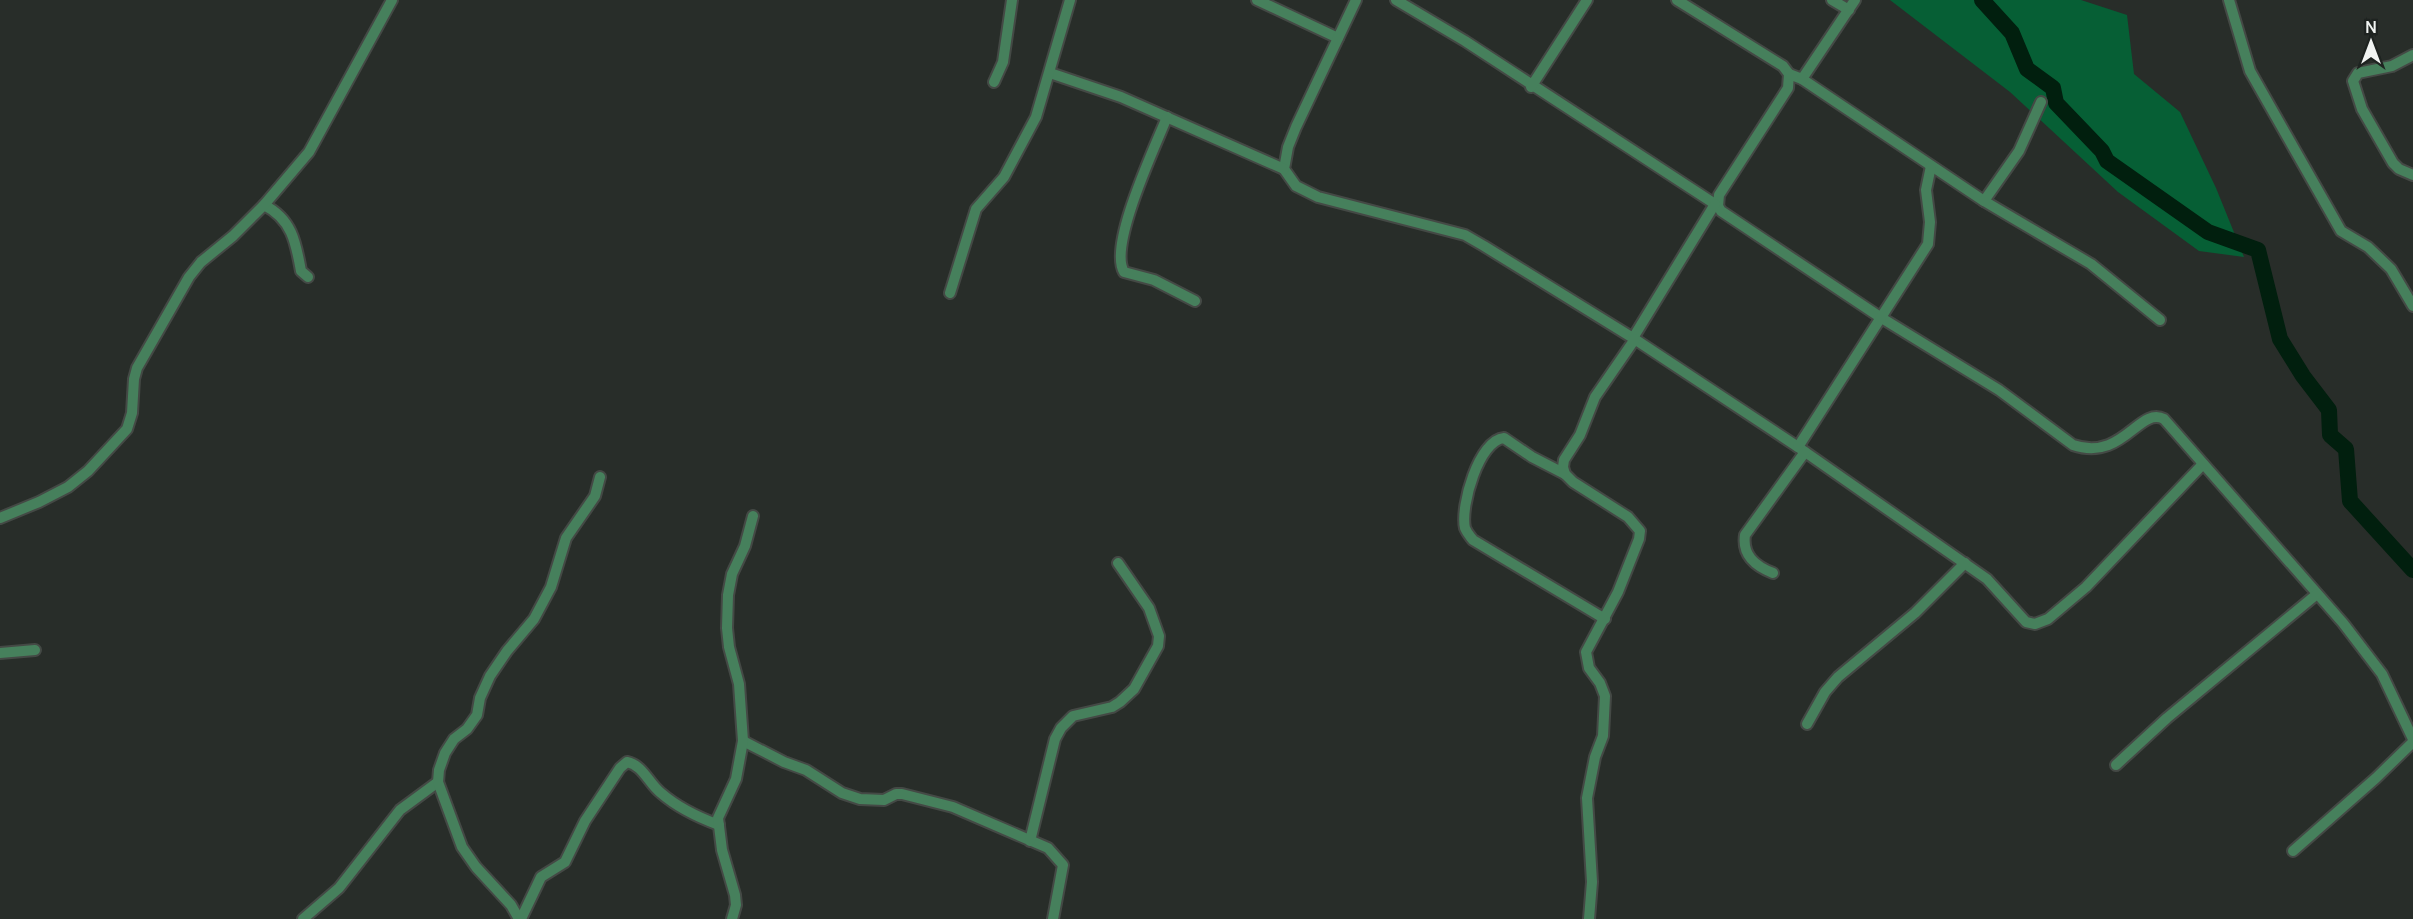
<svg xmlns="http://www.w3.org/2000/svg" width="2413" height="919" font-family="Manrope,sans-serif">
  <rect width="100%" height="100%" fill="#282d29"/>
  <polygon fill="#065f35" points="1890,0 2081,0 2127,15 2134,74 2180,112 2216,188 2244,257 2199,251 2118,192 2010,92"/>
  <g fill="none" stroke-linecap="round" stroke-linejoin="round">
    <polyline stroke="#011f0e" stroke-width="16" points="1982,0 2012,33 2027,69 2053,88 2056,103 2102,151 2107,161 2208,232 2258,250 2280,339 2303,376 2329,410 2330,435 2346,449 2350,501 2413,570"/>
    <g stroke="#444945" stroke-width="14">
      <g id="street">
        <polyline points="1257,0 1338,38"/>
        <polyline points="1356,0 1296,127 1288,147 1284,169 1296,186 1318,197 1465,235 1484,246 1633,338 1798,447 1987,579 2026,622 2035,624 2048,619 2086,587 2203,464"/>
        <polyline points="1396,0 1465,41 1718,206"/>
        <path d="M1677,0L1783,66L1789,74L1788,88L1719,195L1718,206L1721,211L1880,317L1999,390L2073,445C2123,462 2139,406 2164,419L2343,623L2382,674L2413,739"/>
        <polyline points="1832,0 1849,10"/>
        <polyline points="2229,0 2250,71 2341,231 2368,247 2391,269 2413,306"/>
        <polyline points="2413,55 2392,66 2358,73 2353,81 2362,109 2393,163 2399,169 2413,175"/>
        <polyline points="1050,73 1121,97 1284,169"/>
        <polyline points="1789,74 1802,79 1984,201 2091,264 2160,320"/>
        <polyline points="1802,79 1855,0"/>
        <polyline points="994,82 1003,62 1012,0"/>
        <polyline points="1531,87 1587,0"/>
        <path d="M1167,117C1155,147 1108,246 1124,272L1154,280L1195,301"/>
        <polyline points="1984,201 2019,151 2041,102"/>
        <path d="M264,205C292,219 296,243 301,271L308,277"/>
        <polyline points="950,293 976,209 1004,177 1036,117 1070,0"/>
        <polyline points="1633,338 1715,204"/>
        <polyline points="1798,447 1928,244 1930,222 1926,190 1931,166"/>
        <path d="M1565,474L1532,457L1504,438C1479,440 1460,506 1465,528C1467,533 1470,536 1473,540L1605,619"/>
        <polyline points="0,518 39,502 68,487 88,471 127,429 132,413 134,379 137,368 189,277 201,262 233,236 264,205 309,152 392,0"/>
        <path d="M1773,573C1755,566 1742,555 1745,535L1805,452"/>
        <polyline points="0,653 35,650"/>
        <polyline points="1807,724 1825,692 1838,677 1915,613 1965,563"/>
        <polyline points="743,741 784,762 806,770 842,793 860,799 884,800 896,794 902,794 953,807 1048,848 1063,865 1053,919"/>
        <polyline points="2116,765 2167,718 2317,594"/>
        <polyline points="1030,841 1055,739 1061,728 1073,716 1112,707 1120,702 1134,689 1158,646 1159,636 1149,608 1118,563"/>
        <polyline points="2293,851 2376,778 2413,742"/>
        <polyline points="303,919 339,888 400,810 438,782"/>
        <polyline points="519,919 511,905 476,867 462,847 438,782 439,770 445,753 454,739 467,729 477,715 480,698 490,676 507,651 534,619 551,587 566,538 595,496 600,477"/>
        <path d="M521,919L541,877L565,862L585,821L620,768L627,762C643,765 649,784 661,793C677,807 700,818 719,825"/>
        <polyline points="732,919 736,905 735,895 722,850 718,818 736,779 743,741 739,684 729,647 727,628 728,595 732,574 745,546 753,516"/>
        <polyline points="1589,919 1592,882 1587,798 1595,757 1603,736 1605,696 1600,683 1589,668 1586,652 1618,592 1639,539 1640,531 1628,517 1573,482 1565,474 1563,467 1564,460 1580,435 1595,397 1635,339"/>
      </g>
    </g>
    <use href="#street" stroke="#46805c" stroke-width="10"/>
  </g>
  <g transform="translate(2371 42)" stroke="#1e2320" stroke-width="4.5" paint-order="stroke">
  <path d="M0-4.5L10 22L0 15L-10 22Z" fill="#f1f4f2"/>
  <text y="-9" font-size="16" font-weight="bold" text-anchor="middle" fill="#f1f4f2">N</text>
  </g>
</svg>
